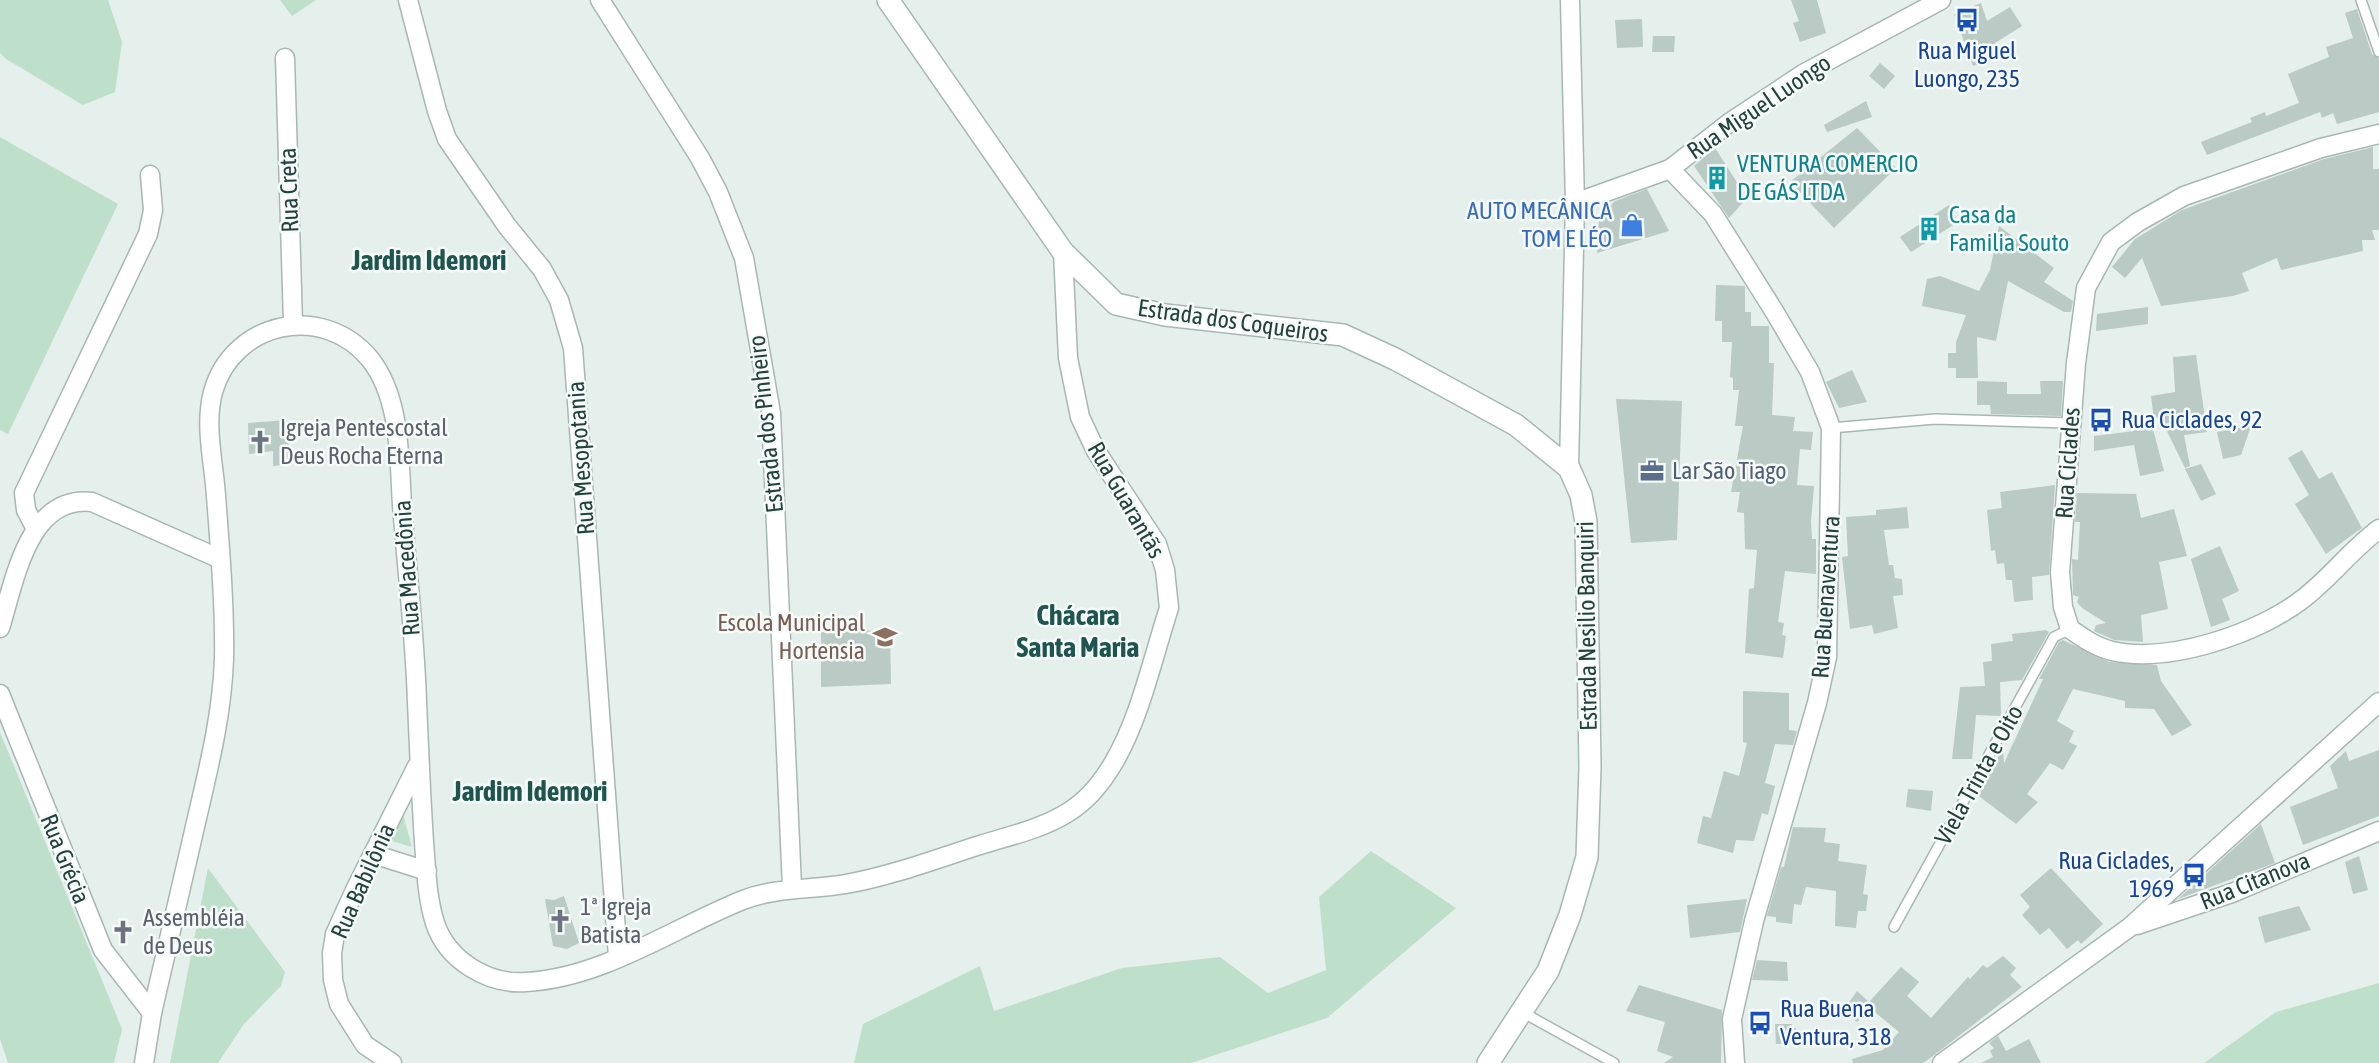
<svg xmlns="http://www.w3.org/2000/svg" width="2379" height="1063" font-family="'Asap Condensed',sans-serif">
  <rect width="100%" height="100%" fill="#e5efec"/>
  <g fill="#bee0cb">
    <polygon points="0,0 108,0 122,42 115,92 83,105 6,59 0,53"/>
    <polygon points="280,0 316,0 292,16"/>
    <polygon points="0,137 118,204 8,434 0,430"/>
    <polygon points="0,732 122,1029 114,1063 8,1063 0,1039"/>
    <polygon points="401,807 412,847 385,839"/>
    <polygon points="1371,851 1456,908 1327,1018 1191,1063 854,1063 863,1024 980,966 994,1011 1122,968 1220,957 1268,993 1326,970 1319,897"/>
    <polygon points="208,868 285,972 281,986 244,1024 218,1063 170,1063"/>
    <polygon points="2379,983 2379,1063 2204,1063 2276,1012"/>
  </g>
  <g fill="#bacac5">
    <polygon points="1791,0 1817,0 1826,33 1800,42 1793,23 1799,21"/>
    <polygon points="1981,3 1987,21 2010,7 2022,26 1995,43 2000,56 1973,66 1954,14"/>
    <polygon points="2357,9 2372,54 2379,59 2379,112 2337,124 2333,113 2322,118 2320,112 2207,155 2201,142 2252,122 2250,118 2265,112 2266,116 2299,103 2288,74 2329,57 2326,47 2353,38 2345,13"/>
    <polygon points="1642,19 1643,47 1617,48 1615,20"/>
    <polygon points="1653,36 1675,36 1674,52 1652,52"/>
    <polygon points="1880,63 1895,76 1884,89 1869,76"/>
    <polygon points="1866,101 1872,117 1827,132 1824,125"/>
    <polygon points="1857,128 1896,168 1834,228 1790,182"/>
    <polygon points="2373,147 2373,169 2379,169 2379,230 2372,230 2375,240 2362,240 2363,251 2281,270 2277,258 2242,273 2249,291 2233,296 2161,306 2142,258 2125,278 2112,267 2135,239 2182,210 2324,159"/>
    <polygon points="1715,148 1747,198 1729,218 1694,166"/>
    <polygon points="1647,189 1669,231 1597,253 1599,218 1615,201"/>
    <polygon points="1949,205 1958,222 1911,252 1900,237"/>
    <polygon points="1999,226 2054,268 2044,282 2073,301 2071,312 2064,312 2008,281 1996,341 1977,337 1978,378 1956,378 1956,368 1948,368 1948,353 1956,353 1956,342 1966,315 1922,306 1927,279 1940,276 1979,291 1990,270"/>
    <polygon points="1716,285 1745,286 1745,312 1751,312 1751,326 1769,326 1769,363 1774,363 1772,415 1795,417 1793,431 1813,432 1811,450 1800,449 1797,485 1814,486 1811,521 1812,539 1816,539 1816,574 1785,571 1778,622 1784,623 1782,635 1786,636 1783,658 1745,653 1749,589 1754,588 1757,550 1745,549 1744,513 1737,512 1740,492 1731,492 1743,426 1735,426 1739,390 1733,390 1733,378 1730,377 1732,342 1722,342 1722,321 1715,321"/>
    <polygon points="2148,307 2148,324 2096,331 2097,314"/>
    <polygon points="2196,355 2207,432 2184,435 2190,466 2185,468 2160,417 2154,419 2151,396 2175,392 2173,357"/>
    <polygon points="1852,370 1867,402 1839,408 1826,382"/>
    <polygon points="1977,381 2007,382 2007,394 2041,394 2040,381 2063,381 2061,416 1991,414 1990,405 1977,405"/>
    <polygon points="1616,399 1682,401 1677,540 1631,543"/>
    <polygon points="2149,414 2164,471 2140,476 2134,445 2094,451 2094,436 2134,431 2132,417"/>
    <polygon points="287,420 290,464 273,466 273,451 249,454 248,423"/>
    <polygon points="2251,426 2241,455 2223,459 2217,432"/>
    <polygon points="2302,450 2319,479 2332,472 2362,528 2326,554 2295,504 2309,495 2288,458"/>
    <polygon points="2201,464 2216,494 2201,501 2185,469"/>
    <polygon points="2055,485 2049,575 2032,577 2033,600 2014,602 2012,580 2006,580 2004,563 1997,564 1995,550 1991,551 1987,510 2002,508 2000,492"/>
    <polygon points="2077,493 2136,494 2141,518 2174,509 2187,556 2159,562 2168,609 2141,615 2143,642 2114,640 2094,631 2096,625 2106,623 2082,608 2077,602 2079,597 2073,595 2072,559 2078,560 2080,522 2075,522"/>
    <polygon points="1907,507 1909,528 1884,530 1889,565 1893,565 1895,578 1902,579 1903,595 1893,596 1898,628 1874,634 1872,625 1850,629 1842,557 1848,556 1846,517 1876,515 1876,510"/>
    <polygon points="2220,546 2239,591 2222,599 2230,620 2211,627 2191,559"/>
    <polygon points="890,630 891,684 821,687 821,632"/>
    <polygon points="2046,630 2049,632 2022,680 2000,682 2001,716 1976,715 1972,759 1952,759 1960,687 1985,686 1983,662 1992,661 1991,644 2013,641 2012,634"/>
    <polygon points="2063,640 2109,662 2157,665 2161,681 2192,725 2172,736 2154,709 2125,708 2125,701 2073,689 2057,721 2074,731 2069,742 2077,746 2063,770 2050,763 2047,767 2027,794 2038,802 2016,824 1976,794 2003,749 2004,763 2043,679 2039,679 2059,642"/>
    <polygon points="1743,691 1789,693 1789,730 1797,731 1793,745 1775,744 1765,783 1775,786 1768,815 1762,813 1754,841 1736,840 1733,853 1697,843 1703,816 1711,818 1724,771 1739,776 1747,743 1743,742"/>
    <polygon points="2379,750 2379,816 2303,845 2290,807 2338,788 2330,766 2346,751 2349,761"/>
    <polygon points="1908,789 1933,791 1931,811 1906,807"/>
    <polygon points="2261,824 2275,863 2178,899 2260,825"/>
    <polygon points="1793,827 1826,828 1824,842 1840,844 1838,861 1867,865 1863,894 1868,895 1866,911 1858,911 1856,928 1835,926 1836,891 1806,887 1801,905 1794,904 1792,924 1776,922 1776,917 1767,916 1781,867 1784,867"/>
    <polygon points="2359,856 2368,890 2353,894 2345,862"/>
    <polygon points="2051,868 2103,924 2081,944 2078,940 2067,949 2049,928 2040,935 2022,915 2030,907 2020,895"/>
    <polygon points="564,896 579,943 567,949 553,946 545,899 554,900"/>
    <polygon points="1747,899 1740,932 1690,938 1687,905"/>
    <polygon points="2299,906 2311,930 2265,943 2258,917"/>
    <polygon points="2003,956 2016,968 2010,975 2022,987 1933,1056 1923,1063 1853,1063 1852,1059 1883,1050 1899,1032 1871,1009 1857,1022 1843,1011 1857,991 1869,1002 1901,967 1919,982 1907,996 1931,1018 1968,977 1970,979 1983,965 1987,968"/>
    <polygon points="1757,960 1787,962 1788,981 1752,980"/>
    <polygon points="1639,985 1722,1010 1721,1063 1664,1063 1673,1057 1657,1051 1665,1022 1626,1011"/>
    <polygon points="1775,1024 1792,1024 1792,1028 1796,1028 1797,1043 1776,1044"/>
    <polygon points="1998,1036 2006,1051 2029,1039 2041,1063 1981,1063 1993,1057 1990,1051 1994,1048 1989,1043"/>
  </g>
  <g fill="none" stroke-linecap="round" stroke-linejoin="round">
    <g stroke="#a7b8b4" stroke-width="12">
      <g id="service">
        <polyline points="2361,0 2379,52"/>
        <polyline points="1831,428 1935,419 2070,423"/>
        <polyline points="1894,927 2054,637 2070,629"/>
        <polyline points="1522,1012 1614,1063"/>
      </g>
    </g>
    <g stroke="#a7b8b4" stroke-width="21">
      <g id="minor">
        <polyline points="408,0 437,111 447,139 507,226 542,269 559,300 573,348 618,957"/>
        <polyline points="600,0 700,158 718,192 744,258 771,413 792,887"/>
        <polyline points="285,58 293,323"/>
        <path d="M2379,134L2321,148L2184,196L2138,222L2111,242L2086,288L2076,363L2060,572L2063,607L2070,629C2083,638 2096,647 2112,651C2169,664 2260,633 2304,598C2331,577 2352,549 2379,529"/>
        <polyline points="1670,169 1713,214 1774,311 1810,372 1831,428 1827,657 1817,703 1754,921 1732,1019 1735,1063"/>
        <polyline points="1575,203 1670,169 1729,123 1803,74 1941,0"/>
        <polyline points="1569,468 1575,203 1570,0"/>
        <polyline points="35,527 26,510 24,493 148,234 153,210 150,175"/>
        <path d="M0,628C15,580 28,495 92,502L218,558"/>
        <polyline points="0,694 103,950 152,1013"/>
        <polyline points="373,854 427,871"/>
        <polyline points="2137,925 2232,893 2379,831"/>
        <path d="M144,1063L152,1013C166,952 180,892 194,831C207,774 222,718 224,659C225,608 220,548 216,496C214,463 204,426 213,392C233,321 323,302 370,359C401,398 399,458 402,505C407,571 415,637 417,702C419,749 421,795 424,842C426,868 427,898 435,923C447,960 488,985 526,982C603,978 673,928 743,900C777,887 811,890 846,884C891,876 936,859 980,845C1009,836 1041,829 1067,813C1087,801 1103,781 1114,762C1140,718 1153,657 1169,608L1165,570L1157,544L1096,451L1080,417L1068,358L1063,252"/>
        <polyline points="392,1063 365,1045 339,1004 333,980 332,953 335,934 355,890 417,766"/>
        <polyline points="1942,1063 2130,927 2379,702"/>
      </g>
    </g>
    <g stroke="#a7b8b4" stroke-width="24">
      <polyline id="tertiary" points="888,0 1063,252 1116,304 1165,315 1343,335 1395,359 1516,425 1569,468 1581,495 1586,522 1590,767 1587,857 1570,915 1548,971 1488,1063"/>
    </g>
    <use href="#service" stroke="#fff" stroke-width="9"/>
    <use href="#minor" stroke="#fff" stroke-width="18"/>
    <use href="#tertiary" stroke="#fff" stroke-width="21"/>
  </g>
  <defs>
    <g id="bus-bare" transform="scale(1.89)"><path d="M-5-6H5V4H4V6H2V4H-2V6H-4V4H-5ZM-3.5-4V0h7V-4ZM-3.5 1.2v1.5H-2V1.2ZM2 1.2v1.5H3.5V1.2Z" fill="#1a4fb4" stroke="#f6fbf9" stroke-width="2.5" paint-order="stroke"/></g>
    <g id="building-bare" transform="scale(1.89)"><path d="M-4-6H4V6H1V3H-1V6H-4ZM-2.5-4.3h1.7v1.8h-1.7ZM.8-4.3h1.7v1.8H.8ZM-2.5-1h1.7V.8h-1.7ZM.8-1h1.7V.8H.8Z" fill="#0f9aa8" stroke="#f6fbf9" stroke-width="2.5" paint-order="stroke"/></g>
    <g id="shop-bare" transform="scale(1.89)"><path d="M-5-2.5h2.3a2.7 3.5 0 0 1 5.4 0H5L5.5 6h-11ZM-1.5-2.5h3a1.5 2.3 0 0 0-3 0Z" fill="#3f7fe0" stroke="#f6fbf9" stroke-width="2.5" paint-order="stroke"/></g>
    <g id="church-bare" transform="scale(1.89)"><path d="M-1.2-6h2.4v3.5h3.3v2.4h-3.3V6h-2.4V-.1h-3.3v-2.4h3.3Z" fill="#6b7280" stroke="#f6fbf9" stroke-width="2.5" paint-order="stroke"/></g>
    <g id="office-bare" transform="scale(1.89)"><path d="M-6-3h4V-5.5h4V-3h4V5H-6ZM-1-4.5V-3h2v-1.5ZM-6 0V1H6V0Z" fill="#5c6f8a" stroke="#f6fbf9" stroke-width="2.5" paint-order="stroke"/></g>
    <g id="school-bare" transform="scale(1.89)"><path d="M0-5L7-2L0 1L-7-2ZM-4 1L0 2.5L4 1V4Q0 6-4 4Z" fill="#8d6e63" stroke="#f6fbf9" stroke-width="2.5" paint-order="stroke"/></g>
  </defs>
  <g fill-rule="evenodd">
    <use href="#bus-bare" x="1967" y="20"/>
    <use href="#building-bare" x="1717" y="178"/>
    <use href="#shop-bare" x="1632" y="225"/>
    <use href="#building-bare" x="1929" y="229"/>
    <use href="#bus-bare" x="2101" y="420"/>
    <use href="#church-bare" x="260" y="442"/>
    <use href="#office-bare" x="1652" y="471"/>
    <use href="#school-bare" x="885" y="637"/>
    <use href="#bus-bare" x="2194" y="875"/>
    <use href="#church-bare" x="560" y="921"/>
    <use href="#church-bare" x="123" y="932"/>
    <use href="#bus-bare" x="1760" y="1023"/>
  </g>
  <g text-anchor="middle" stroke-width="5" stroke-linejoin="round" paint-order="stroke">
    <g font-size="24" fill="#164399" stroke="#f6fbf9" text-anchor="start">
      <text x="1967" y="59" text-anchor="middle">Rua Miguel<tspan x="1967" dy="28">Luongo, 235</tspan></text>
      <text x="2121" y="428">Rua Ciclades, 92</text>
      <text x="2174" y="869" text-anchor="end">Rua Ciclades,<tspan x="2174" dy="28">1969</tspan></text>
      <text x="1780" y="1017">Rua Buena<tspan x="1780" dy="28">Ventura, 318</tspan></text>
    </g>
    <g font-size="24" fill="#23423d" stroke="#f6fbf9">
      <text transform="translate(1759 107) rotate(-34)" y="8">Rua Miguel Luongo</text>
      <text transform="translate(289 190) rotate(-92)" y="8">Rua Creta</text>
      <text transform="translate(1233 321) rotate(8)" y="8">Estrada dos Coqueiros</text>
      <text transform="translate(766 424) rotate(-96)" y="8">Estrada dos Pinheiro</text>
      <text transform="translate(581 458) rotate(-94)" y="8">Rua Mesopotania</text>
      <text transform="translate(2068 463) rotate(-86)" y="8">Rua Ciclades</text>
      <text transform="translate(1126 500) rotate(60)" y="8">Rua Guarantãs</text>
      <text transform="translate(407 568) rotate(-94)" y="8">Rua Macedônia</text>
      <text transform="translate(1826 597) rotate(-86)" y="8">Rua Buenaventura</text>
      <text transform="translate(1587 626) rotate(-91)" y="8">Estrada Nesilio Banquiri</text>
      <text transform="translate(1979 775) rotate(-61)" y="8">Viela Trinta e Oito</text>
      <text transform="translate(65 859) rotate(68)" y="8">Rua Grécia</text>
      <text transform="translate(363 881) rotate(-66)" y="8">Rua Babilônia</text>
      <text transform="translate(2255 881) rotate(-22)" y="8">Rua Citanova</text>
    </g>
    <g font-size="24" fill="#0d838f" stroke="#f6fbf9" text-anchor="start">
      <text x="1737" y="172">VENTURA COMERCIO<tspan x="1737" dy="28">DE GÁS LTDA</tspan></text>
      <text x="1949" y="223">Casa da<tspan x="1949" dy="28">Familia Souto</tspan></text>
    </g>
    <g font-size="24" fill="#366cbe" stroke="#f6fbf9" text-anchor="end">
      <text x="1612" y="219">AUTO MECÂNICA<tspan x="1612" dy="28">TOM E LÉO</tspan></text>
    </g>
    <g font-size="24" fill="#5b616d" stroke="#f6fbf9" text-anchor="start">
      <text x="280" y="436">Igreja Pentescostal<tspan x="280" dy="28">Deus Rocha Eterna</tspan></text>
      <text x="580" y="915">1ª Igreja<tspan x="580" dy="28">Batista</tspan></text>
      <text x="143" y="926">Assembléia<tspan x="143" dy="28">de Deus</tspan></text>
    </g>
    <g font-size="24" fill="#4e5e75" stroke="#f6fbf9" text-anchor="start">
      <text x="1672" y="479">Lar São Tiago</text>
    </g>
    <g font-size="24" fill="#785e54" stroke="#f6fbf9" text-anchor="end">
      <text x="865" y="631">Escola Municipal<tspan x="865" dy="28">Hortensia</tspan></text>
    </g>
    <g font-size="28" font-weight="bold" fill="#1e554e" stroke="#f6fbf9">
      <text x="429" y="270">Jardim Idemori</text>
      <text x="1078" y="625">Chácara<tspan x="1078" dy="32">Santa Maria</tspan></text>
      <text x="530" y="801">Jardim Idemori</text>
    </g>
  </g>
</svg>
